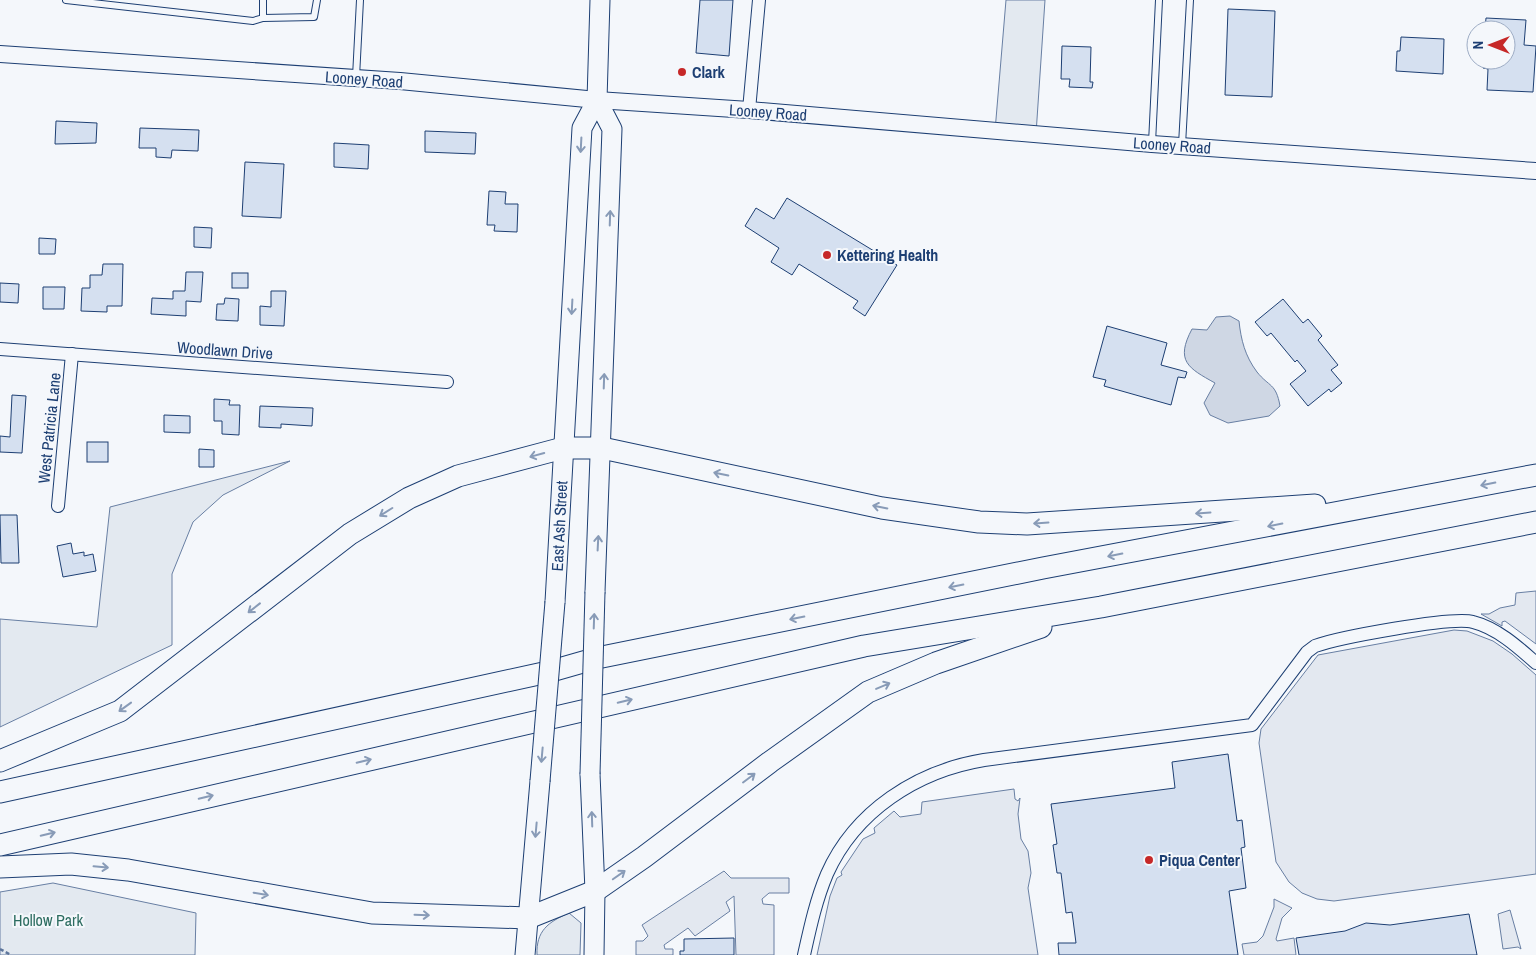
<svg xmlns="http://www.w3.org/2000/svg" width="1536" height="955" font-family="'Archivo Narrow',sans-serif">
  <rect width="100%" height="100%" fill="#f4f7fb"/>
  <g fill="#e3e9f0" stroke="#687fa3">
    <polygon points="1006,0 1045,0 1036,134 995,131"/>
    <polygon points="290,461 223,495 193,522 172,574 172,645 0,727 0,619 97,627 110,507"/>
    <polygon points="53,883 196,913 195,955 0,955 0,892"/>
    <path d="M569,913L581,923L580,955H537C536,931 548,922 569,913Z"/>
  </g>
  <g fill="#e3e8f0" stroke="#687fa3">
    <polygon points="1536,591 1536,644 1505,621 1502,622 1502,626 1481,614 1489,614 1500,608 1515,605 1516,593"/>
    <polygon points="1454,630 1467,631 1493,641 1512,654 1536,675 1536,874 1334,901 1317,899 1302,893 1289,882 1276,862 1259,743 1261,729 1318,655"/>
    <polygon points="1014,789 1015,799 1018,801 1020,798 1018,814 1021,839 1028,851 1031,873 1028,888 1038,955 817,955 830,896 837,878 842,875 841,872 863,839 875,833 874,828 894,811 900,817 921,814 922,802"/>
    <polygon points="724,871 731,878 789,878 789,893 769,893 762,899 763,904 774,905 774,955 736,955 734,896 726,902 730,911 695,936 688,928 664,945 665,949 673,949 673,955 636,955 636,941 643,941 648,936 642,925"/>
    <polygon points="1274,899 1292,908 1282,918 1276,939 1277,941 1294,938 1296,955 1244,955 1242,944 1257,942 1263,936 1274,907"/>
    <polygon points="1510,910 1521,949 1518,947 1503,949 1498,914"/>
  </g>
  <path fill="#cfd7e4" stroke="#687fa3" d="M1230,316L1239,321C1241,340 1245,356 1257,372C1269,387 1276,383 1280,406L1269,416L1228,423L1210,415L1204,403L1215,383C1188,368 1175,361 1192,329L1207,330L1216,317Z"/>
  <g fill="#d5e0f0" stroke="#1d3f73">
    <polygon points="700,0 733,0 729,56 696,53"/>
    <polygon points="1228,9 1275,11 1272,97 1225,95"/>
    <polygon points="1486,18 1526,20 1524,45 1536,46 1533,92 1487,90 1488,69 1483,68 1484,60 1506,60 1506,30 1485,30"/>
    <polygon points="1401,37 1444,39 1443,74 1396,71 1397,51 1400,51"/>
    <polygon points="1062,46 1091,47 1090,82 1093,82 1092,88 1069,87 1070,79 1061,79"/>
    <polygon points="56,121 97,123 96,143 55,144"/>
    <polygon points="140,128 199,130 198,151 172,150 171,158 156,157 156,148 139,148"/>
    <polygon points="425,131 476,133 475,154 425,152"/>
    <polygon points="334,143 369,145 368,169 334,167"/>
    <polygon points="245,162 284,164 281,218 242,216"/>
    <polygon points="489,191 506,192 505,204 518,204 517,232 494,231 495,225 487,225"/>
    <polygon points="787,198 897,265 865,316 853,308 858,301 799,264 792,275 771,262 779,248 745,226 756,208 774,219"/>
    <polygon points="194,227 212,228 211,248 194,247"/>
    <polygon points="39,238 56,239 55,254 39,254"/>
    <polygon points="103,264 123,264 122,306 107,306 107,312 81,311 82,288 90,288 90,275 102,275"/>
    <polygon points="186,272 203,272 201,302 186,301 186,316 151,314 152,298 173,299 173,291 185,291"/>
    <rect x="232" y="273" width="16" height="15"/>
    <polygon points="0,283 19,284 18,303 0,302"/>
    <polygon points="43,287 65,287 64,309 43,309"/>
    <polygon points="271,291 286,291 284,326 260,325 260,306 271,307"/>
    <polygon points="225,298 239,299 238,321 216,320 217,304 224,304"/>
    <polygon points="1283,299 1303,323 1308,319 1322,336 1318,340 1338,365 1331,370 1342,383 1331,392 1329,389 1308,406 1290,384 1306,371 1297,360 1295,362 1271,333 1267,336 1255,322"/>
    <polygon points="1107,326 1167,343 1161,365 1187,372 1185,378 1178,377 1171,405 1104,386 1106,380 1093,377"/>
    <polygon points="12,395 26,396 22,453 0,452 0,436 10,437"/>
    <polygon points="214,399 230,400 229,405 240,405 239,435 222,434 222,421 214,421"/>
    <polygon points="260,406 313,408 312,426 281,424 281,428 259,427"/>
    <polygon points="164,415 190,416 190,433 164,432"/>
    <rect x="87" y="442" width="21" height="20"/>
    <polygon points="199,449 214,450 214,467 199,467"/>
    <polygon points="0,515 17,515 19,563 1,563"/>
    <polygon points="71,543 73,554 84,552 84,556 93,554 96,571 63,577 57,546"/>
    <polygon points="1228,754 1237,821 1242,820 1245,847 1241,848 1246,888 1229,891 1238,955 1059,955 1058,943 1076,943 1072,912 1066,913 1061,873 1057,873 1053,845 1057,844 1051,804 1175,788 1172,762"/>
    <polygon points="1469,914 1477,955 1299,955 1296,938 1345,931 1366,923 1390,925"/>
    <polygon points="734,938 734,955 680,955 680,951 684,951 684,939"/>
  </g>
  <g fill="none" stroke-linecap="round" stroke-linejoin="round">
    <g stroke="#1d3f73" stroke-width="8">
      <g id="lane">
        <polyline points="66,0 253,21 263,18 263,0"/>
        <polyline points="263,18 314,17 317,0"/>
        <polyline points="356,77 360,0"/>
        <polyline points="1152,143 1159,0"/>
        <polyline points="1182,145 1190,0"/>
      </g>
    </g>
    <g stroke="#1d3f73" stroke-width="14">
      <g id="street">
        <polyline points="749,110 759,0"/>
        <polyline points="0,349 447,382"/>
        <polyline points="58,506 72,354"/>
        <path d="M804,955C810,928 816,900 827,874C855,811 917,771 984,760L1252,725L1307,652L1315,646C1337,638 1452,616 1473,622C1497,628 1518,647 1536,663"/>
      </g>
    </g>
    <g stroke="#1d3f73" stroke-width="18">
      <polyline id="secondary" points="0,54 400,81 597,100 749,110 1152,144 1536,171"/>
    </g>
    <g stroke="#1d3f73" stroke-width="21">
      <g id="primary">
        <polyline points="595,592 612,129 597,100"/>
        <polyline points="555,602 582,128 597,100 600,0"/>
        <polyline points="590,774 595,891 594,955"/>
        <polyline points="525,955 540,781"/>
      </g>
    </g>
    <g stroke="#1d3f73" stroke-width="23">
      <g id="highway">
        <polyline points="0,761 120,711 350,534 409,498 458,476 563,448 602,448 882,508 979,522 1027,524 1315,505"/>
        <polyline points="0,792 548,672 597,658 1043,568 1536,475"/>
        <polyline points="0,845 864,646 1101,607 1536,522"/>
        <polyline points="0,867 71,864 128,870 372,913 528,918 595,891 644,857 770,762 868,692 936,663 1041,627"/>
      </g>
    </g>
    <polyline stroke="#5e769c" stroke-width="2.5" stroke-dasharray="4 2.5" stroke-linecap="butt" points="0,949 11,955"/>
    <use href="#lane" stroke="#f4f7fb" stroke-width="6"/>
    <use href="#street" stroke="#f4f7fb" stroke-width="12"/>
    <use href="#secondary" stroke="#f4f7fb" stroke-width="16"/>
    <use href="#primary" stroke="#f4f7fb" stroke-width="19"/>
    <use href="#highway" stroke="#f4f7fb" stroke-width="21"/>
    <g stroke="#1d3f73" stroke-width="21" stroke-linecap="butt">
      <g id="primary-bridge">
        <polyline points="590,774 595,592"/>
        <polyline points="540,781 555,602"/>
      </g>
    </g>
    <use href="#primary-bridge" stroke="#f4f7fb" stroke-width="19"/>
  </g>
  <defs><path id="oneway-shaft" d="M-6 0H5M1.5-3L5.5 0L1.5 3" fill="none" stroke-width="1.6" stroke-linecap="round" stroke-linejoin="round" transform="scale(1.25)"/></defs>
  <g stroke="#889bb7">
    <use href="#oneway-shaft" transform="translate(581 145) rotate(93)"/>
    <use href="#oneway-shaft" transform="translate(610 218) rotate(-88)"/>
    <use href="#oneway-shaft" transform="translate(572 307) rotate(93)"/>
    <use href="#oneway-shaft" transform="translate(604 381) rotate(-88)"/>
    <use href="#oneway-shaft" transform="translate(537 455) rotate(165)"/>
    <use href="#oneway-shaft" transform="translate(721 474) rotate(-168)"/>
    <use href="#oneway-shaft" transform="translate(1488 484) rotate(169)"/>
    <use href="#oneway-shaft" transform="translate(880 507) rotate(-169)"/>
    <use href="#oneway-shaft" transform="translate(386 512) rotate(148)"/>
    <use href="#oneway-shaft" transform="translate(1203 513) rotate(176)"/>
    <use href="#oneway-shaft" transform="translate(1041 523) rotate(176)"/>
    <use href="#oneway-shaft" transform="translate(1275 525) rotate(169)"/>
    <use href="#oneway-shaft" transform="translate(598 543) rotate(-87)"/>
    <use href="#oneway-shaft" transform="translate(1115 555) rotate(169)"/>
    <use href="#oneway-shaft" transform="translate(956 586) rotate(169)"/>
    <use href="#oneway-shaft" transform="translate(254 608) rotate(142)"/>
    <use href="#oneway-shaft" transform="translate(797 618) rotate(169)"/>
    <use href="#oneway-shaft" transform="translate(594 621) rotate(-88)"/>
    <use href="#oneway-shaft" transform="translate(883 686) rotate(-23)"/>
    <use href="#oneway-shaft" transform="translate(625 701) rotate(-13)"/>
    <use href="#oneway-shaft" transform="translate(125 707) rotate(144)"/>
    <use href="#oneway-shaft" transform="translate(542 755) rotate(95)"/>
    <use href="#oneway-shaft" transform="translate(364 761) rotate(-13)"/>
    <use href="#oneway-shaft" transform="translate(749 778) rotate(-37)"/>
    <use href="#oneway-shaft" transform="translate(206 797) rotate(-13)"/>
    <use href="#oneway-shaft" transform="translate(592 819) rotate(-92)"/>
    <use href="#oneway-shaft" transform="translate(536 830) rotate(95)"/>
    <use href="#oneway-shaft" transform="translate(48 834) rotate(-13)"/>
    <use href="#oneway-shaft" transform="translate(101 867) rotate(5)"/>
    <use href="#oneway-shaft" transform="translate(619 875) rotate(-35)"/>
    <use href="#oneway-shaft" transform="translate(261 894) rotate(10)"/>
    <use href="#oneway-shaft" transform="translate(422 915) rotate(2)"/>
  </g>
  <g fill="#c62828" stroke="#f4f7fb" stroke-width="2">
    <circle cx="682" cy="72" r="5"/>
    <circle cx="827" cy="255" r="5"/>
    <circle cx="1149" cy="860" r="5"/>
  </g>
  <g text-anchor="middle" stroke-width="4" stroke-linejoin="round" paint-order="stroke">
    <g font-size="16" font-weight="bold" fill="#1d3f73" stroke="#f4f7fb" text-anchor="start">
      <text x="692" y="78">Clark</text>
      <text x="837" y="261">Kettering Health</text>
      <text x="1159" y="866">Piqua Center</text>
    </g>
    <g font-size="16" fill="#1d3f73" stroke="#f4f7fb">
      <text transform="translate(364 79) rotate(4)" y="6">Looney Road</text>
      <text transform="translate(768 112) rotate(4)" y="6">Looney Road</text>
      <text transform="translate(1172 145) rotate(4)" y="6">Looney Road</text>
      <text transform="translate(225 350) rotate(4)" y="6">Woodlawn Drive</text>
      <text transform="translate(49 428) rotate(-84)" y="6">West Patricia Lane</text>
      <text transform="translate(559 526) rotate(-87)" y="6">East Ash Street</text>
    </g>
    <g font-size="16" fill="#2c6c60" stroke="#f4f7fb">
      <text x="48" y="926">Hollow Park</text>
    </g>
  </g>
  <g transform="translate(1491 45) rotate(270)"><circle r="24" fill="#f4f7fb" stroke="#9eadc5"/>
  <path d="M0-4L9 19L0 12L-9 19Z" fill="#c62828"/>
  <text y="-8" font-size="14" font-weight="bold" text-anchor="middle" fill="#1d3f73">N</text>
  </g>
</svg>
